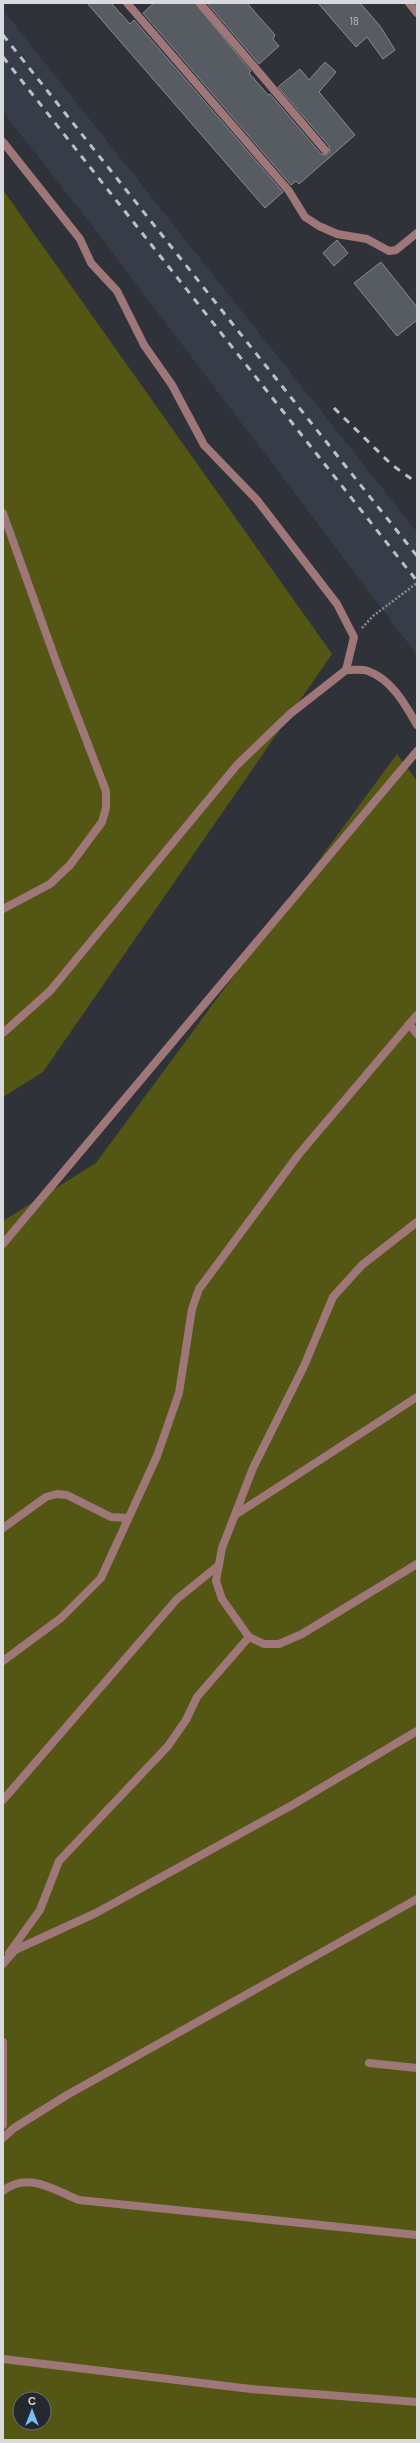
<svg xmlns="http://www.w3.org/2000/svg" width="420" height="2443" font-family="Barlow,sans-serif">
  <rect width="100%" height="100%" fill="#2f3339"/>
  <polygon fill="#363d48" points="3,10 417,532 417,655 97,232 3,112"/>
  <g fill="#545613" fill-rule="evenodd">
    <polygon points="3,190 332,654 43,1072 3,1097"/>
    <path d="M397,754L417,781V2440H3V1221L96,1163ZM20,2399H44V2423H20Z"/>
  </g>
  <g fill="#575b62" stroke="#878b92">
    <polygon points="87,3 111,3 130,24 134,20 283,192 265,208"/>
    <polygon points="154,3 195,3 251,71 249,73 268,95 270,94 321,154 326,155 330,152 329,146 278,87 300,69 309,80 325,62 336,72 319,92 355,135 299,184 296,181 291,185 143,13"/>
    <polygon points="207,3 247,3 275,35 273,39 279,46 259,64"/>
    <polygon points="318,3 360,3 380,26 395,50 383,59 367,37 356,47"/>
    <polygon points="337,240 348,253 334,266 323,253"/>
    <polygon points="381,262 417,307 417,320 397,336 354,283"/>
  </g>
  <g fill="none" stroke-linecap="round" stroke-linejoin="round">
    <polyline stroke="#888b90" stroke-width="2.5" stroke-dasharray="2 2" stroke-linecap="butt" points="362,628 373,616 417,583"/>
    <g stroke="#a07779" stroke-width="8">
      <polyline points="127,3 289,191 305,217 319,226 337,234 367,239 389,251 396,250 417,233"/>
      <polyline points="200,3 325,150"/>
      <path d="M3,142L80,239L91,263L117,291L144,345L172,385L204,445L257,500L337,604L354,637L346,670C353,670 361,669 368,671C392,680 405,704 417,725"/>
      <polyline points="3,513 57,664 106,791 106,808 102,822 70,865 50,884 3,909"/>
      <polyline points="409,1024 417,1034"/>
      <polyline points="417,1222 362,1265 333,1297 304,1366 253,1468 222,1548 216,1581 222,1599 249,1637 264,1644 279,1644 302,1634 417,1564"/>
      <polyline points="3,1244 417,751"/>
      <polyline points="235,1515 417,1397"/>
      <polyline points="3,1528 46,1497 57,1494 67,1495 111,1517 128,1518"/>
      <polyline points="3,1661 61,1618 101,1578 157,1456 179,1393 192,1309 199,1289 299,1154 417,1015"/>
      <polyline points="3,1800 177,1599 219,1565"/>
      <polyline points="9,1953 40,1910 59,1861 168,1746 186,1720 197,1697 249,1637"/>
      <polyline points="3,1964 15,1950 96,1913 294,1804 417,1731"/>
      <polyline points="369,2063 417,2068"/>
      <polyline points="3,2138 14,2128 67,2095 417,1899"/>
      <path d="M3,2191C27,2171 54,2190 79,2200L417,2235"/>
      <polyline points="3,2359 251,2389 417,2402"/>
    </g>
    <g stroke="#a07779" stroke-width="8">
      <polyline points="409,3 417,13"/>
      <polyline points="3,1033 50,991 237,765 290,714 346,670"/>
      <polyline points="3,2042 3,2125"/>
    </g>
    <g stroke="#bdbfc4" stroke-width="3" stroke-dasharray="7 7" stroke-linecap="butt">
      <polyline points="3,35 417,556"/>
      <polyline points="3,57 417,581"/>
      <polyline points="334,408 392,465 417,483"/>
    </g>
  </g>
  <g text-anchor="middle" stroke-width="3.5" stroke-linejoin="round" paint-order="stroke">
    <g font-size="11" fill="#b8babf">
      <text x="354" y="25">18</text>
    </g>
  </g>
  <rect width="420" height="2443" fill="none" stroke="#d8dade" stroke-width="8"/>
  <g transform="translate(32 2411)"><circle r="19" fill="#25292f" stroke="#6d7075"/>
  <path d="M0-3L7 15L0 10L-7 15Z" fill="#74c0f6"/>
  <text y="-6" font-size="11" font-weight="bold" text-anchor="middle" fill="#d8dade">С</text>
  </g>
</svg>
